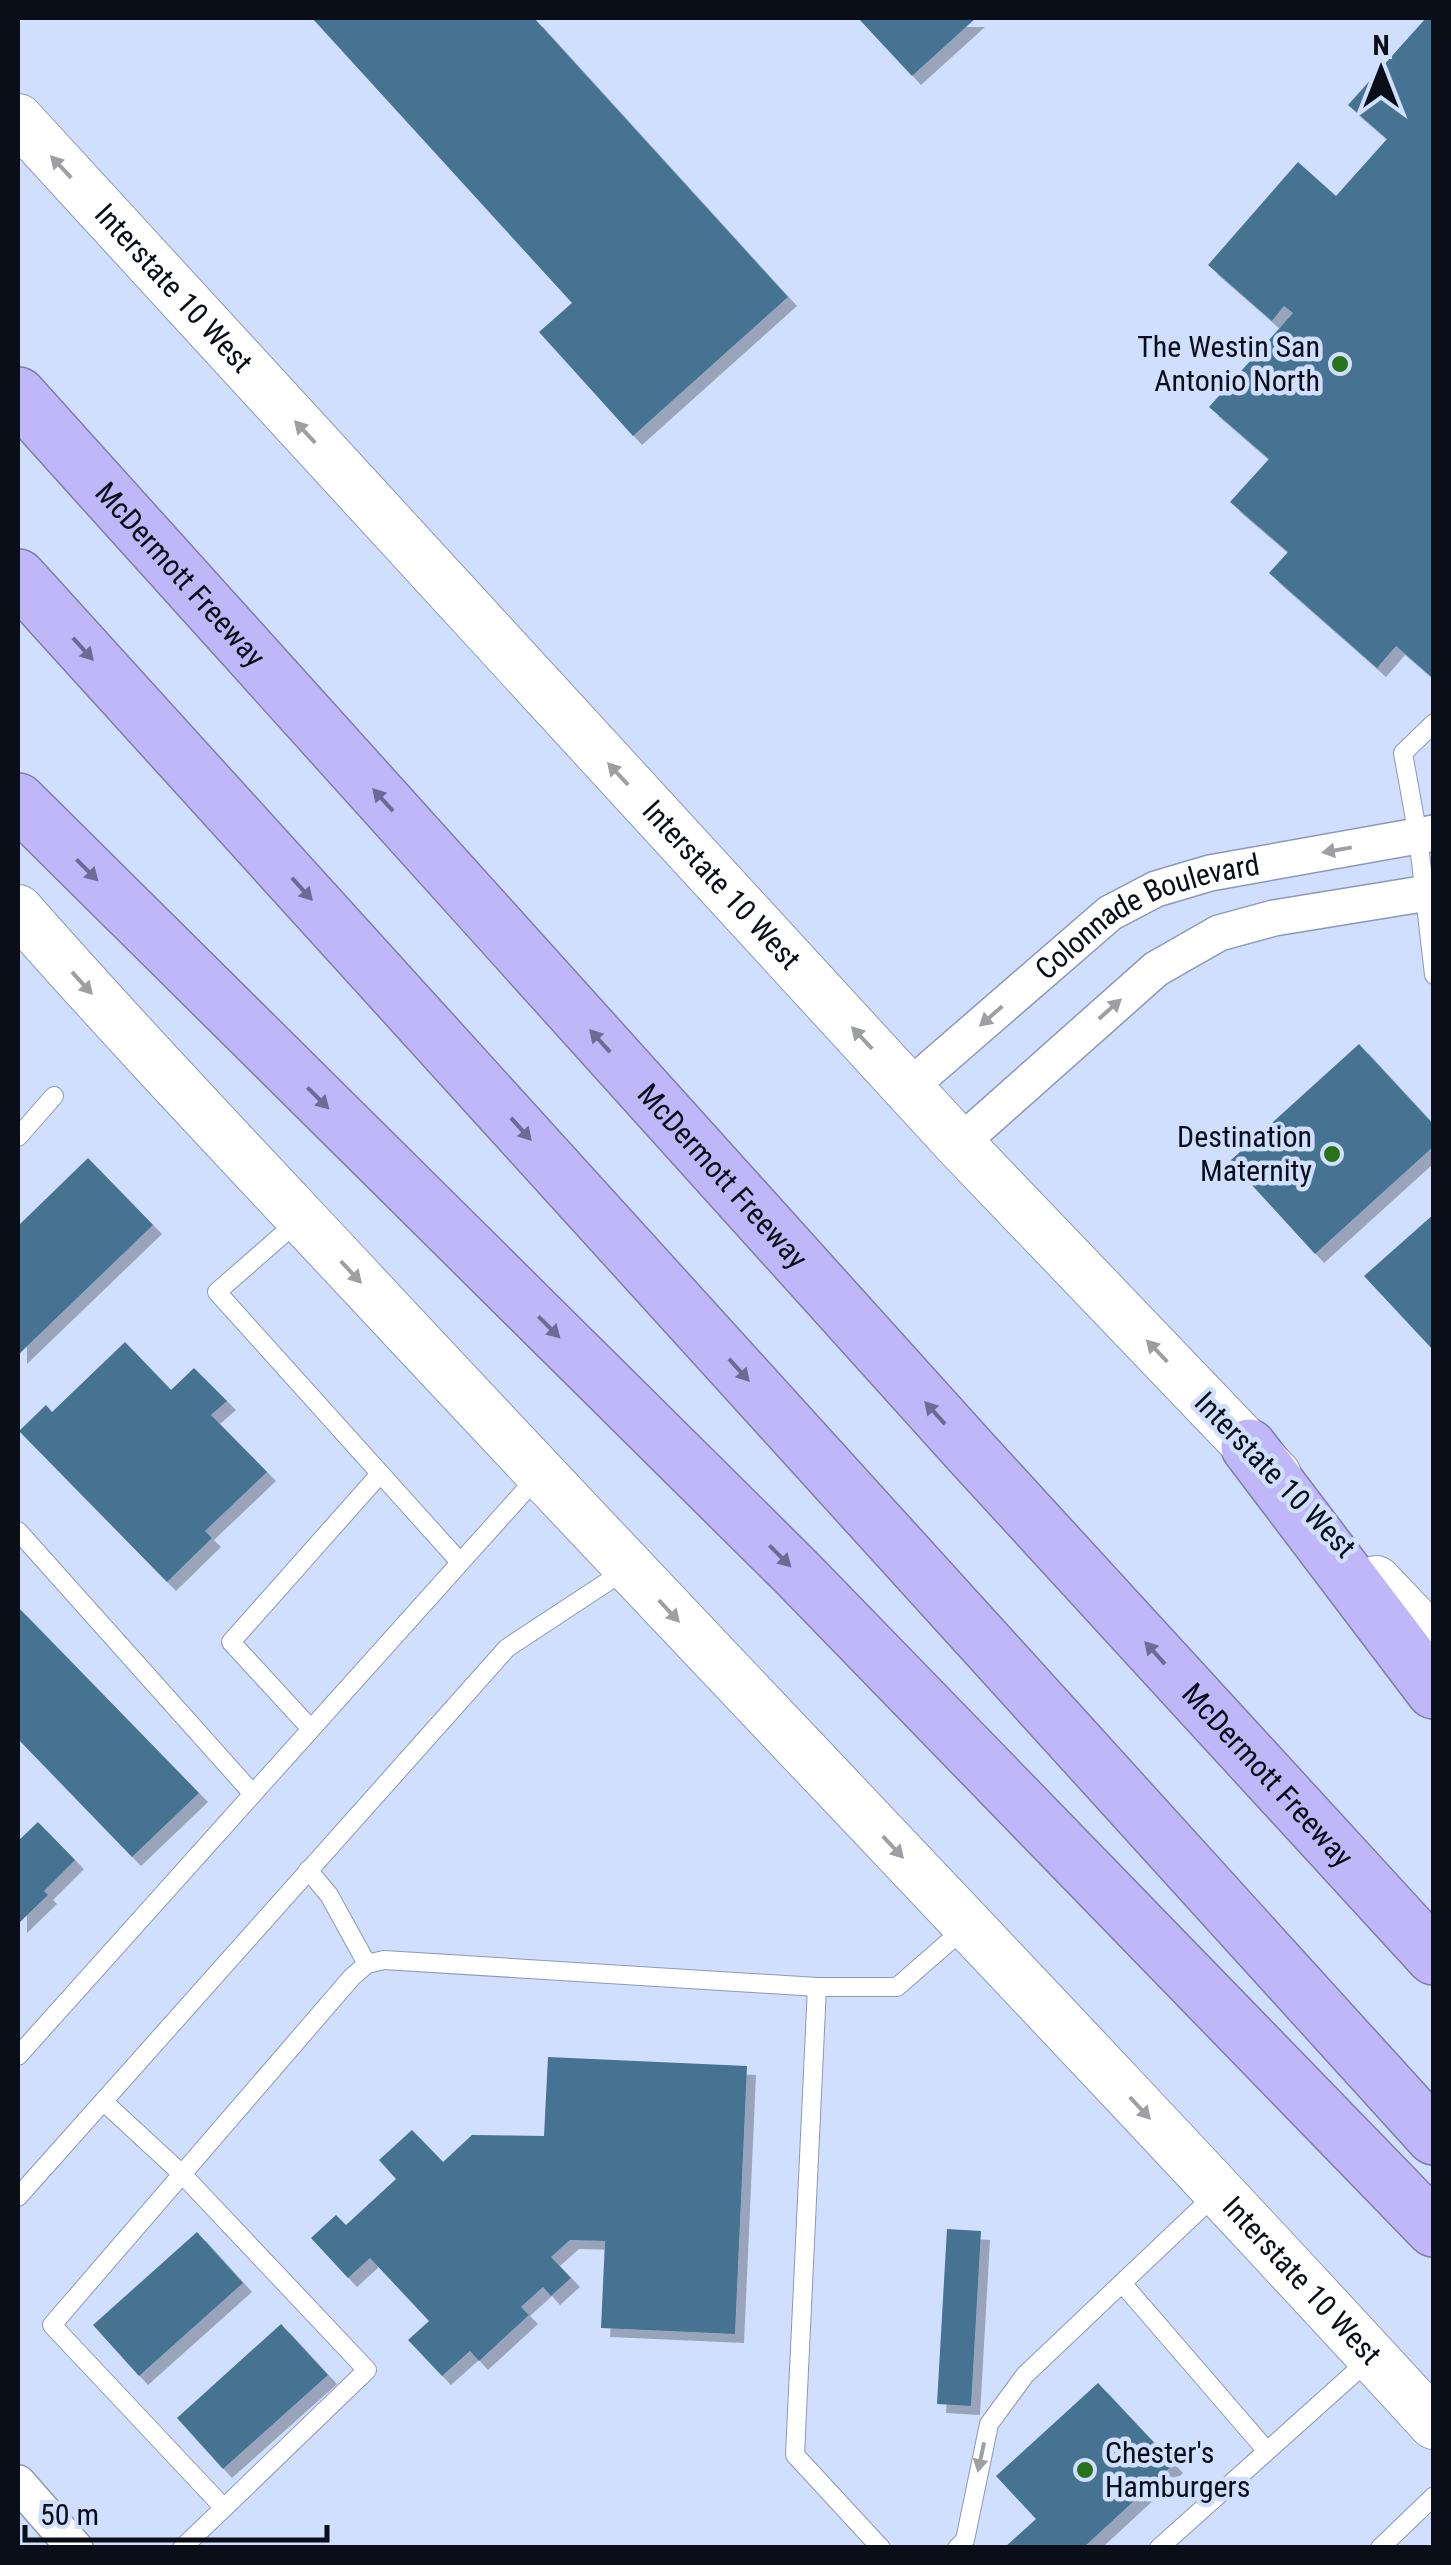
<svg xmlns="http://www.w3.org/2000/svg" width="1451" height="2565" font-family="'Roboto Condensed',sans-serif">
  <defs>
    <filter id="shadow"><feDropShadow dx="9" dy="9" stdDeviation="0" flood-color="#0004"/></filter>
  </defs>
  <rect width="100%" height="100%" fill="#d0dffe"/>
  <g fill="#467393" filter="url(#shadow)">
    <polygon points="312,18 534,18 788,297 633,436 539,332 572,303"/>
    <polygon points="858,18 976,18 912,76"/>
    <polygon points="1426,18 1434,18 1434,679 1396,646 1377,668 1269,573 1288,552 1230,502 1269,459 1209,407 1293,313 1284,306 1272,321 1208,265 1298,162 1336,196 1387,139 1348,105"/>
    <polygon points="1359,1044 1434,1125 1434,1146 1315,1254 1230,1161"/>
    <polygon points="88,1158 153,1225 18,1355 18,1226"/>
    <polygon points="1434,1214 1434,1351 1364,1276"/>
    <polygon points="125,1342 171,1390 194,1368 227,1401 211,1415 267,1472 205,1531 212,1538 167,1582 19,1431 46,1405 52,1412"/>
    <polygon points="18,1607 199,1793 132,1857 18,1739"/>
    <polygon points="38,1822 75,1860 44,1891 48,1895 18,1924 18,1841"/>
    <polygon points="548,2057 747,2066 735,2334 601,2328 605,2241 570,2240 551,2257 571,2278 551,2296 543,2287 521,2307 529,2315 479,2361 470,2351 442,2376 408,2340 429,2321 370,2258 348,2278 311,2238 336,2215 346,2225 396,2179 379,2160 412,2130 443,2162 472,2135 544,2136"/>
    <polygon points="947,2229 981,2231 971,2406 937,2404"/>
    <polygon points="197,2232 243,2283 139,2376 93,2325"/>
    <polygon points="281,2324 328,2375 223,2469 177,2418"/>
    <polygon points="1098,2383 1174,2464 1083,2548 1004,2548 1036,2519 996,2476"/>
  </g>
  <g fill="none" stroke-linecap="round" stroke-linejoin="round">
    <g stroke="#8b99b6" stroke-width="20">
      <g id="lane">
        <polyline points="1434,723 1403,753 1418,836 1434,975"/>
        <polyline points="18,1137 54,1096"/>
        <polyline points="297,1222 217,1292 460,1562"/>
        <polyline points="18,1531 253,1794"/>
        <polyline points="311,1729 231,1642 380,1474"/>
        <polyline points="308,1870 329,1895 367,1964"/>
        <polyline points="817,1987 795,2455 881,2548"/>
        <polyline points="18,2056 538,1476"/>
        <polyline points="104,2102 182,2174 367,2370 224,2508"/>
        <polyline points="18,2197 507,1648 627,1569"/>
        <polyline points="1122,2283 1267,2451"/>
        <polyline points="182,2548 224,2508 52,2325 352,1977 367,1964 384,1960 817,1987 897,1987 967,1926"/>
        <polyline points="957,2548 965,2540 989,2424 1025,2375 1218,2192"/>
        <polyline points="1159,2548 1371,2358"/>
        <polyline points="1380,2548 1434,2496"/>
      </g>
    </g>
    <g stroke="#8b99b6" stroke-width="38">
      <g id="street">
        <path id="s1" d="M908,1088L1110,913L1156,889L1210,873L1434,833"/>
        <polyline points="959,1144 1156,969 1219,933 1274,918 1434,892"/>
        <polyline points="18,2483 75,2548"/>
      </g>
    </g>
    <g stroke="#8b99b6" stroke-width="52">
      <g id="secondary">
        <path id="s2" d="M18,119L959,1144L1276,1475"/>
        <path id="s3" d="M18,910C130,1037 248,1161 364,1285C719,1666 1082,2040 1434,2424"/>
        <polyline points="1376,1581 1434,1642"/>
      </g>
    </g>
    <g stroke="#7f7caa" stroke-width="58">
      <g id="highway">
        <path id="s4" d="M18,395L969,1450L1434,1957"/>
        <polyline points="18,577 1434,2137"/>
        <polyline points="18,801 797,1573 1434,2229"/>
        <polyline points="1249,1447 1434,1691"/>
      </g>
    </g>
    <use href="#lane" stroke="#fff" stroke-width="18"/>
    <use href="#street" stroke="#fff" stroke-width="35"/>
    <use href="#secondary" stroke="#fff" stroke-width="50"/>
    <use href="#highway" stroke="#bfb7f8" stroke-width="55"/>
  </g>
  <defs><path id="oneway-solid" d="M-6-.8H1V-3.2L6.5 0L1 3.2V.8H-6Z" transform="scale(2.5)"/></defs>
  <g fill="#9d9fa3">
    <use href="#oneway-solid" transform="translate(61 167) rotate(-133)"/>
    <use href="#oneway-solid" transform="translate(305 432) rotate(-133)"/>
    <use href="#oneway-solid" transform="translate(618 774) rotate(-133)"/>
    <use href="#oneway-solid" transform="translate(1337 850) rotate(170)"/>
    <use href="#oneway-solid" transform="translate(82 983) rotate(48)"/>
    <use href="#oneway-solid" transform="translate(1110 1009) rotate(-42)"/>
    <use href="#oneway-solid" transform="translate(991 1016) rotate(139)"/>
    <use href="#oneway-solid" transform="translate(862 1038) rotate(-133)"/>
    <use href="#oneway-solid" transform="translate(351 1272) rotate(47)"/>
    <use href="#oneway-solid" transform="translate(1157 1351) rotate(-134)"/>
    <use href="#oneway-solid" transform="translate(669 1611) rotate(47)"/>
    <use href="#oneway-solid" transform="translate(893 1847) rotate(47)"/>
    <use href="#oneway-solid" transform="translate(1140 2108) rotate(47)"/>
    <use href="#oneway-solid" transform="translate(981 2457) rotate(102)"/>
  </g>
  <g fill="#6d6b93">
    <use href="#oneway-solid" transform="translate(83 649) rotate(48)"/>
    <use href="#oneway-solid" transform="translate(383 800) rotate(-132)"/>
    <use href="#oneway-solid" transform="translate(87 870) rotate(45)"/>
    <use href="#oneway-solid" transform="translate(302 889) rotate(48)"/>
    <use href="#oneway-solid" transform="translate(600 1041) rotate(-132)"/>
    <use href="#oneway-solid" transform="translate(318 1098) rotate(45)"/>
    <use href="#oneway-solid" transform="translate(521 1129) rotate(48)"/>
    <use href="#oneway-solid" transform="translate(549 1327) rotate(45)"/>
    <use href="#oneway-solid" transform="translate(739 1370) rotate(48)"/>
    <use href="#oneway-solid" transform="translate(935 1413) rotate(-132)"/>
    <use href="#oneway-solid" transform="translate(780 1556) rotate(45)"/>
    <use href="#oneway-solid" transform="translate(1155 1653) rotate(-132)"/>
  </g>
  <g fill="#287319" stroke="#d0dffe" stroke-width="4">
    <circle cx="1340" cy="364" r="10"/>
    <circle cx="1332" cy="1154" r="10"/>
    <circle cx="1085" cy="2470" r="10"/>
  </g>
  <g text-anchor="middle" stroke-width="9" stroke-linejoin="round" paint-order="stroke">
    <g font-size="30" fill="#090e18" stroke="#d0dffe">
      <text dy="10" stroke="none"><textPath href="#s2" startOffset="230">Interstate 10 West</textPath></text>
      <text dy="10" stroke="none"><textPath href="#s4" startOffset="242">McDermott Freeway</textPath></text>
      <text dy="10" stroke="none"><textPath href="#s2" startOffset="1040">Interstate 10 West</textPath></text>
      <text dy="10" stroke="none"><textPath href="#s1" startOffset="300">Colonnade Boulevard</textPath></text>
      <text dy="10" stroke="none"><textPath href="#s4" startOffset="1052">McDermott Freeway</textPath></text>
      <text transform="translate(1275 1475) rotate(46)" y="10">Interstate 10 West</text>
      <text dy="10" stroke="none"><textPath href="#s4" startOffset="1862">McDermott Freeway</textPath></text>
      <text dy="10" stroke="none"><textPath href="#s3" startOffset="1878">Interstate 10 West</textPath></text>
    </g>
    <g font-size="30" fill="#090e18" stroke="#d0dffe" text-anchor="end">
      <text x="1320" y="357">The Westin San<tspan x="1320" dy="34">Antonio North</tspan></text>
      <text x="1312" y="1147">Destination<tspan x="1312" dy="34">Maternity</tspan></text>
      <text x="1105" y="2463" text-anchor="start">Chester's<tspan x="1105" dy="34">Hamburgers</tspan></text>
    </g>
  </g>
  <rect width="1451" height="2565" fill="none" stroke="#090e18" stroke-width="40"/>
  <g transform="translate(1381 70)" stroke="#d0dffe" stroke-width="8" paint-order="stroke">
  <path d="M0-8L18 38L0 25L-18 38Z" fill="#090e18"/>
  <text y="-15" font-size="28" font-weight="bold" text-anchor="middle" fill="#090e18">N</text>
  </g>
  <path d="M25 2525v15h302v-15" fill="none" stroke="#090e18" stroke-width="5"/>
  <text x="40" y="2525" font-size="30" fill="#090e18" stroke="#d0dffe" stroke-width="8" paint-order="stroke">50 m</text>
</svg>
